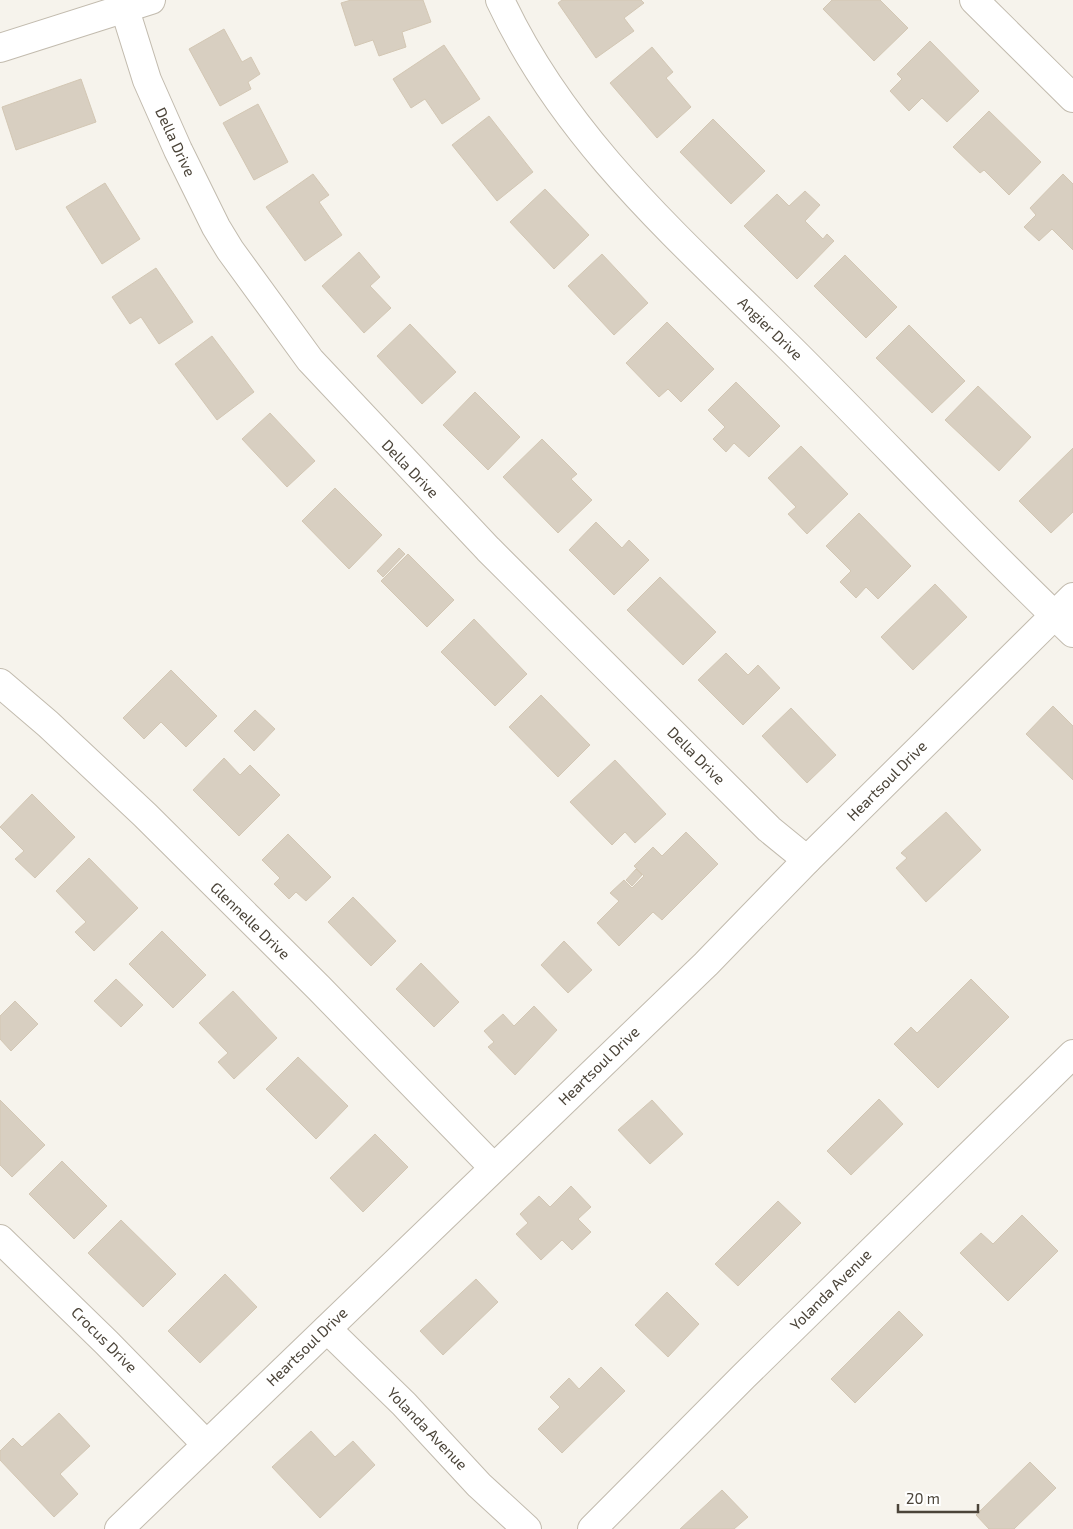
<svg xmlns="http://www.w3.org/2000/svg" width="1073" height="1529" font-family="'Exo 2',sans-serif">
  <rect width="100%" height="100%" fill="#f6f3ec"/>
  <g fill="#d8cfc1" stroke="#d3c7b4">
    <polygon points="351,0 423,0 431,22 402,32 406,47 379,56 373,40 355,46 341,3"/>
    <polygon points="562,0 641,0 644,3 624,18 634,31 596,58 558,3"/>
    <polygon points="832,0 880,0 908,28 874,61 823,9"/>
    <polygon points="224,29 242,62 251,57 260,74 248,82 251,89 220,106 189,49"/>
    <polygon points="930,41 979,91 947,122 922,98 909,111 890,91 902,79 897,74"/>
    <polygon points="444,45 480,99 442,124 425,99 411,108 393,79"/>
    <polygon points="652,47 673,72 666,78 691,107 657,138 610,83"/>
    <polygon points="81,79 96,122 16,150 2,107"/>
    <polygon points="258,104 288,162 254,180 223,123"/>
    <polygon points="989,111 1041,162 1009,195 984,170 980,173 953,147"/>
    <polygon points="489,116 533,172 497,201 452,145"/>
    <polygon points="713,119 765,171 731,204 680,152"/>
    <polygon points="313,174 329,195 319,202 342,235 305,261 266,207"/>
    <polygon points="1063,174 1073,184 1073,250 1052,229 1039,241 1024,227 1036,215 1030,208"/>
    <polygon points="105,183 140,239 102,264 66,207"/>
    <polygon points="545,189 589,235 554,269 510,222"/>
    <polygon points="805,191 820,205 805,221 823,239 827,234 834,241 797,279 744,226 777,194 789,206"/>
    <polygon points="359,252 380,277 370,286 391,308 364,333 322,286"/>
    <polygon points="602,254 648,303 614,335 568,286"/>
    <polygon points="845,255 897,307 866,338 814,286"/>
    <polygon points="156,268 193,322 159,344 141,317 130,324 112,297"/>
    <polygon points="667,322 714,369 681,402 668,389 659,397 626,363"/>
    <polygon points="410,324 456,372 422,404 377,356"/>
    <polygon points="909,325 965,381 932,413 876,358"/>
    <polygon points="212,336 254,392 217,420 175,364"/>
    <polygon points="736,382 780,426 749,457 734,443 726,452 713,439 725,427 708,410"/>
    <polygon points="978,386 1031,437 999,471 945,420"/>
    <polygon points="475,392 520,437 488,470 443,425"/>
    <polygon points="270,413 315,461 287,487 242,439"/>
    <polygon points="542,439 577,474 571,479 592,500 558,533 503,477"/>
    <polygon points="801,446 848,494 807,534 788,514 796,507 768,478"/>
    <polygon points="1073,448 1073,512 1051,533 1019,501"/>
    <polygon points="335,488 382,535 349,569 302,521"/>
    <polygon points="859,513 911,566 878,599 866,587 856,598 840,582 851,571 826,546"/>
    <polygon points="596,522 622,548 629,540 649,560 614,595 569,550"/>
    <polygon points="399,548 405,554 383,577 377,571"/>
    <polygon points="408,554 454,600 427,627 381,581"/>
    <polygon points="660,577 716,632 683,665 627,610"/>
    <polygon points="935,584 967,617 913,670 881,637"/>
    <polygon points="474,619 527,674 495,706 441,652"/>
    <polygon points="726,653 748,675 758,665 780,688 743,725 698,680"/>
    <polygon points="171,670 217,716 186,747 161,722 144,739 123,718"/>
    <polygon points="541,695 590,745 558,777 509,727"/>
    <polygon points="1053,706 1073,726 1073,780 1026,734"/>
    <polygon points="791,708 836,755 807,783 762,736"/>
    <polygon points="255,710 275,729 254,751 234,731"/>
    <polygon points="224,758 240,775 250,765 280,795 239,836 193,790"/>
    <polygon points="615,760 666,814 635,843 625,832 612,845 570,802"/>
    <polygon points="32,794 75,837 35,878 15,859 24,851 0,827"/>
    <polygon points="946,812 981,850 926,902 896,868 907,858 901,853"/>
    <polygon points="686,832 718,864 662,920 653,912 619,946 597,923 619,901 610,893 624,880 632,888 644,876 634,866 653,847 662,856"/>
    <polygon points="288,834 331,877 306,901 296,892 289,899 274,884 280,878 262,860"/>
    <polygon points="89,858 138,908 94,951 75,932 86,922 56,891"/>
    <polygon points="636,869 642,875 632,886 626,880"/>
    <polygon points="353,897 396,941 371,966 328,922"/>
    <polygon points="162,931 206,975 173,1008 129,964"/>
    <polygon points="564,941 592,970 568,993 541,965"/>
    <polygon points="421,963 459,1002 434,1027 396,989"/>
    <polygon points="116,979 143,1005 121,1027 94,1001"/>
    <polygon points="971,979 1009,1017 938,1088 894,1044 911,1027 917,1033"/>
    <polygon points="233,991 277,1038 234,1079 218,1062 228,1053 199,1023"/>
    <polygon points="15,1001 38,1024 11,1051 0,1039 0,1016"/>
    <polygon points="534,1006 557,1030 515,1075 488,1047 494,1042 484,1031 503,1014 514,1026"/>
    <polygon points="298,1057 348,1106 316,1139 266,1089"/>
    <polygon points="879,1099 903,1124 851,1175 827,1151"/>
    <polygon points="0,1100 45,1145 12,1177 0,1165"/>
    <polygon points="652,1100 683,1134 650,1164 618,1130"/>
    <polygon points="375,1134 408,1167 363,1212 330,1178"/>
    <polygon points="62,1161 107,1206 74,1239 29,1194"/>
    <polygon points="571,1186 591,1207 578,1219 591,1232 572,1250 562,1240 541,1260 516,1234 528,1223 520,1214 539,1196 550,1207"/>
    <polygon points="778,1201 801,1223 738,1286 715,1264"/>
    <polygon points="1022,1215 1058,1251 1008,1301 960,1253 981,1233 993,1244"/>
    <polygon points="121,1220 176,1274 143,1307 88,1253"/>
    <polygon points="225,1274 257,1307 200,1363 168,1331"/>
    <polygon points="476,1279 498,1302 443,1355 420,1331"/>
    <polygon points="667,1292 699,1324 668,1357 635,1325"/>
    <polygon points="899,1311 923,1335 855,1403 831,1379"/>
    <polygon points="601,1367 625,1391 562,1453 538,1429 560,1407 550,1397 569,1378 579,1389"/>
    <polygon points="59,1413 90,1446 60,1474 78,1494 54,1517 0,1460 0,1451 13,1438 22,1447"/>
    <polygon points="311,1431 335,1457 353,1441 375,1465 320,1518 272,1467"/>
    <polygon points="1030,1462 1056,1488 1014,1529 989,1529 976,1515"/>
    <polygon points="722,1490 748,1517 734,1529 680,1529"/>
  </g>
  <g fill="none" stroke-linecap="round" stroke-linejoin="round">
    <g stroke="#c2bbae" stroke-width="30">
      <g id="street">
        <polyline points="122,0 147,80 178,150 216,227 230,250 310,360 488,549 769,829 807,860"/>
        <path d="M500,0C568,146 688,246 800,358C891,449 979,544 1073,633"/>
        <polyline points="974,0 1073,98"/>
        <polyline points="0,48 151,0"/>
        <polyline points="0,683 48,724 145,815 319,988 493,1167"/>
        <polyline points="0,1239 106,1342 205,1443"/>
        <polyline points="327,1329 404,1404 479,1485 527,1529"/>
        <polyline points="119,1529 706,964 807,860 1073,597"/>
        <polyline points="592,1529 744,1376 1073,1054"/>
      </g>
    </g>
    <use href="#street" stroke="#fff" stroke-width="28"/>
  </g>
  <g text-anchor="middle" stroke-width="5" stroke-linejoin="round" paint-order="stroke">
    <g font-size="15" fill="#4b4439" stroke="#fff">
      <text transform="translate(175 142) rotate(65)" y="5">Della Drive</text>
      <text transform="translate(770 329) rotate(44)" y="5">Angier Drive</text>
      <text transform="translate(410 469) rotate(46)" y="5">Della Drive</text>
      <text transform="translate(696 756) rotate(45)" y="5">Della Drive</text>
      <text transform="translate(887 781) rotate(-45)" y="5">Heartsoul Drive</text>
      <text transform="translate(250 921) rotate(44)" y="5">Glennelle Drive</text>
      <text transform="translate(599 1066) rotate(-44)" y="5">Heartsoul Drive</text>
      <text transform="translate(831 1290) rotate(-45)" y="5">Yolanda Avenue</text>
      <text transform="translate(104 1340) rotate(45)" y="5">Crocus Drive</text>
      <text transform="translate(307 1347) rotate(-44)" y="5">Heartsoul Drive</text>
      <text transform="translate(427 1429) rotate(46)" y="5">Yolanda Avenue</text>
    </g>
  </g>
  <path d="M898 1504v8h80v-8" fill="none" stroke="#4b4439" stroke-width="2.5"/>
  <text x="906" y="1504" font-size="15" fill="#4b4439" stroke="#ffffff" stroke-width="4" paint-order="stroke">20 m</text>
</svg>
